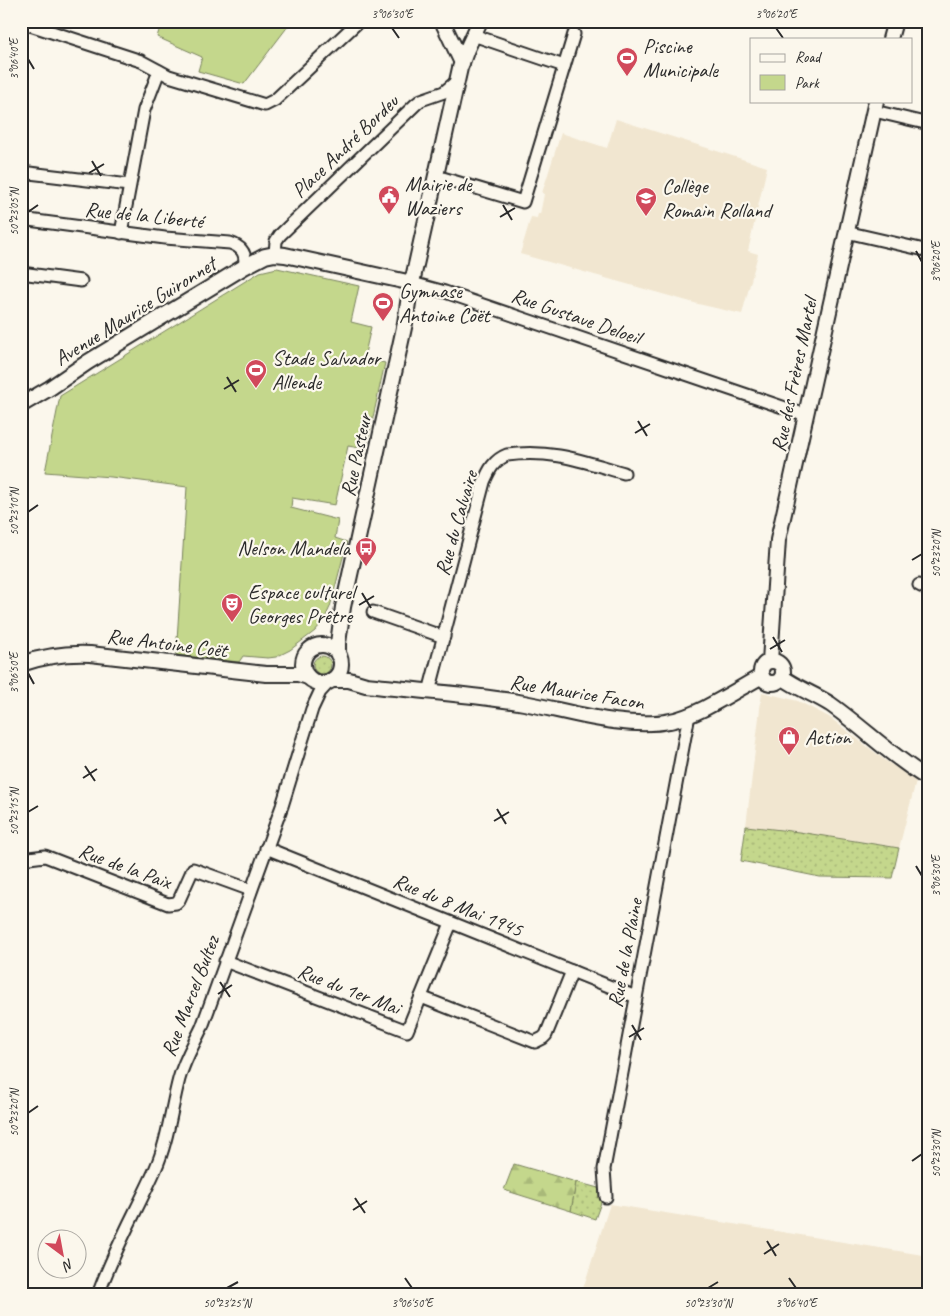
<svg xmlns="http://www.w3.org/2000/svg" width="950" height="1316" font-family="Caveat,sans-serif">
  <defs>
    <pattern id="grass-dots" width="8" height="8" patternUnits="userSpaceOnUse" patternTransform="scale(1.25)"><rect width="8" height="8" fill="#c4d78c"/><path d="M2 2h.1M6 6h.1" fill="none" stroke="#a9b979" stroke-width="1.8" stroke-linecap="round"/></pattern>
    <pattern id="forest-firs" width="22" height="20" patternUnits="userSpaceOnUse" patternTransform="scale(1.25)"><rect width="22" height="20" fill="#c4d78c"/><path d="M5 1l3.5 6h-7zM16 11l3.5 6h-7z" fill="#a9b979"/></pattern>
  </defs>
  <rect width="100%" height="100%" fill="#fbf7ec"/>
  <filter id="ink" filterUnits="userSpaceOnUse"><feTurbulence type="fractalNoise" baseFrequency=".02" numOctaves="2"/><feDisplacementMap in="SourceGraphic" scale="10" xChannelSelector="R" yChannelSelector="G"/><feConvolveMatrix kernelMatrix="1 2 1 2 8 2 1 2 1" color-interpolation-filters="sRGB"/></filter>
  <g filter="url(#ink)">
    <g fill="#f1e6d0">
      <polygon points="616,119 767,167 748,251 758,254 742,314 698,304 520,254 531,217 537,218 538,214 540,214 544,194 542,193 561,133 607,148"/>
      <polygon points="762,692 798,701 829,717 886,761 916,781 899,848 862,842 746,826"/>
      <polygon points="610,1204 929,1256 929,1295 581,1295"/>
    </g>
    <g fill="url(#grass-dots)" stroke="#78815c">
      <circle cx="322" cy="665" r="9"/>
      <polygon points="746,826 799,832 899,848 892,878 820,877 741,861"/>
      <polygon points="576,1182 602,1189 603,1197 595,1219 571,1211"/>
    </g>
    <polygon fill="url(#forest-firs)" stroke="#78815c" points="514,1164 576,1182 571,1211 504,1190"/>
    <g fill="#c4d78c" stroke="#78815c">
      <polygon points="162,21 292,21 244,84 198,71 202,57 157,37"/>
      <polygon points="277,268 359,286 351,322 371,327 364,358 385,363 366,449 348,446 335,505 292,498 291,508 338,520 335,538 347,542 330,607 324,620 315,631 290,650 276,657 268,658 243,656 239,662 176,655 187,487 111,477 45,472 60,396 260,272"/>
    </g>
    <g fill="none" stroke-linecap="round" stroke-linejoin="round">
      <g stroke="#2b2b2b" stroke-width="15">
        <g id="minor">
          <polyline points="21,22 141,61 169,76 265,105 275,100 359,21"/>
          <polyline points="473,35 564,66"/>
          <polyline points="874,111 929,124"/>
          <polyline points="21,172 129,185"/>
          <polyline points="436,176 523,202 574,34"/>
          <path d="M21,219L165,238L230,243C242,247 247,254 244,267"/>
          <polyline points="846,232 929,251"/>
          <polyline points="121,233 144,110 159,71"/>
          <polyline points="275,254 276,241 280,235 416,104 421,100 444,92 457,81"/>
          <polyline points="21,273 81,281"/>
          <polyline points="412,283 445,292 806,415"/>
          <polyline points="919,585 929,590"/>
          <polyline points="373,612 444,637"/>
          <path d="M429,692L484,482C489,470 494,460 507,455C551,449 582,461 624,473"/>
          <polyline points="266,848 636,997"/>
          <polyline points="21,859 45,856 168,904 176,903 179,900 193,869 251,890"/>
          <polyline points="225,961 407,1031 451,923"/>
          <polyline points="421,997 535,1042 543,1038 546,1035 572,971"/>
          <polyline points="606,1197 604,1169 689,715"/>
          <path d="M98,1295C113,1252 136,1212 155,1170C168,1141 171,1109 179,1079C184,1060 194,1044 202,1027L282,806L312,709L320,692L330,681"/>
        </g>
      </g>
      <g stroke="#2b2b2b" stroke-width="18">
        <g id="tertiary">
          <polyline points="442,21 462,63"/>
          <polyline points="890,39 895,21"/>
          <polyline points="21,405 50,388 88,362 244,267 265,256 275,254 285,255 412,283"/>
          <circle cx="322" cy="664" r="19"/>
          <polyline points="338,655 338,643 343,607 405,323 409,296 460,68 467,49 480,21"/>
          <circle cx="772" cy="672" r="11"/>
          <polyline points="770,661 778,540 876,101"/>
          <path d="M21,664C44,656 67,653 90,654L266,674H298L308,677"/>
          <path d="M782,677C797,688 814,694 830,704C864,728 893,758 929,779"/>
          <path d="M332,680H349L366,685C418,691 472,694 524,703C568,711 626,730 670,721C698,716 736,690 762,676"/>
        </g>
      </g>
      <use href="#minor" stroke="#fbf7ec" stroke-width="11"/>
      <use href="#tertiary" stroke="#fbf7ec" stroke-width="14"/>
    </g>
  </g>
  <path fill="none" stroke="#2b2b2b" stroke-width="2" d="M392,28L399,38M776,28L783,38M28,59L34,69M92,161L101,176M89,173L104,164M503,205L512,220M28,212L38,205M500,217L515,208M916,251L922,262M227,377L236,392M224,389L239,380M638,421L647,436M635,433L650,424M28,512L38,505M912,560L922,554M362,593L371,608M359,605L374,596M773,637L782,652M770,649L785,640M28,673L34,684M85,766L95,781M83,778L97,769M497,809L506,824M28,812L38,806M494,821L509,812M916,866L922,876M220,982L230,997M218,994L232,985M632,1025L641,1040M629,1037L644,1028M28,1113L38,1106M912,1161L922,1154M355,1198L365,1213M353,1210L367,1201M767,1241L776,1256M764,1254L779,1244M405,1278L412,1288M789,1278L796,1288M227,1288L238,1282M708,1288L718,1282"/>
  <defs>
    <g id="stadium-pin" transform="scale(1.125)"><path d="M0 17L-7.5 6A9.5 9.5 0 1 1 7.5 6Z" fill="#d1495b" stroke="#fbf7ec"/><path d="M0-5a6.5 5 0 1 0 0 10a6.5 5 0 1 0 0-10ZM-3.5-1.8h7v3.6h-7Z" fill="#fff"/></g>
    <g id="civic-pin" transform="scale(1.125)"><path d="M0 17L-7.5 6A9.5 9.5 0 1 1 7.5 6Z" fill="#d1495b" stroke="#fbf7ec"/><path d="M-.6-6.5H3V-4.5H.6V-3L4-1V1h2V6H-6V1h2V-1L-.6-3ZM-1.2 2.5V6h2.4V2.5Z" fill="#fff"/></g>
    <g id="school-pin" transform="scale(1.125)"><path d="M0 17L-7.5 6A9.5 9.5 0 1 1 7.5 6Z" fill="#d1495b" stroke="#fbf7ec"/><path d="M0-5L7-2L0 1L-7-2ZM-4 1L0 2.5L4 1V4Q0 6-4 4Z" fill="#fff"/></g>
    <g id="bus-pin" transform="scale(1.125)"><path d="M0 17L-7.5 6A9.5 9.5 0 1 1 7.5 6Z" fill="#d1495b" stroke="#fbf7ec"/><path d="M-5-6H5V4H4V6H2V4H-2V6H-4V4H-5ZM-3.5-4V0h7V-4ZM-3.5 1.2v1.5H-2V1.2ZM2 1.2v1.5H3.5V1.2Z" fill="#fff"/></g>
    <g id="theatre-pin" transform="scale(1.125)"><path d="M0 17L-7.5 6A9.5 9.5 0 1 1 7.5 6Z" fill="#d1495b" stroke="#fbf7ec"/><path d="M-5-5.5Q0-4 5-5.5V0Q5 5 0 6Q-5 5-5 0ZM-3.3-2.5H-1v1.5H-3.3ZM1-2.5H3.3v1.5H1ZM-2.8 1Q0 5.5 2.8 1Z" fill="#fff"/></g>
    <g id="shop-pin" transform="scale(1.125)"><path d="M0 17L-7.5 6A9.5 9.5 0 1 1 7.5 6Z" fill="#d1495b" stroke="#fbf7ec"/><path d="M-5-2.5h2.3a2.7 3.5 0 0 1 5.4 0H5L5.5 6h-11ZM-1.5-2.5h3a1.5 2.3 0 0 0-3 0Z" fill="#fff"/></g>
  </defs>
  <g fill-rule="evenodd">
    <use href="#stadium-pin" x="627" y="58"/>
    <use href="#civic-pin" x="389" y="196"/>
    <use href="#school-pin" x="646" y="198"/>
    <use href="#stadium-pin" x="383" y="303"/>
    <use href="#stadium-pin" x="256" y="370"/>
    <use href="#bus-pin" x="366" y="548"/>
    <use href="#theatre-pin" x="232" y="604"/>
    <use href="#shop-pin" x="789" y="737"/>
  </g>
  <g text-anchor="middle" stroke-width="4.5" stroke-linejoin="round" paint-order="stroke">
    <g font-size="21" fill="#2b2b2b" stroke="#fbf7ec" text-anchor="start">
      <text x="643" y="53">Piscine<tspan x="643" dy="24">Municipale</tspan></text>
      <text x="405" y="191">Mairie de<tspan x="405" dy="24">Waziers</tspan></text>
      <text x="662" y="193">Collège<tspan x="662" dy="24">Romain Rolland</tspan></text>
      <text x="399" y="298">Gymnase<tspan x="399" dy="24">Antoine Coët</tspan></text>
      <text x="272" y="365">Stade Salvador<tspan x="272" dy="24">Allende</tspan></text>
      <text x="350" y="555" text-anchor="end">Nelson Mandela</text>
      <text x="248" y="599">Espace culturel<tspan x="248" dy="24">Georges Prêtre</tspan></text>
      <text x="805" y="744">Action</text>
    </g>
    <g font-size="21" fill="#2b2b2b" stroke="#fbf7ec">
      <text transform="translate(345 146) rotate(-44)" y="7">Place André Bordeu</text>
      <text transform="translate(144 215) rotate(6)" y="7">Rue de la Liberté</text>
      <text transform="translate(135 311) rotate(-32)" y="7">Avenue Maurice Guironnet</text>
      <text transform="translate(576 316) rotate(19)" y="7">Rue Gustave Deloeil</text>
      <text transform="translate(794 375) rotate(-78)" y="7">Rue des Frères Martel</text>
      <text transform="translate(356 455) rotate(-78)" y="7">Rue Pasteur</text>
      <text transform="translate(456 523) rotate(-74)" y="7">Rue du Calvaire</text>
      <text transform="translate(167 643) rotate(7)" y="7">Rue Antoine Coët</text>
      <text transform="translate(577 692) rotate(9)" y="7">Rue Maurice Facon</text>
      <text transform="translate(125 866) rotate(20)" y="7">Rue de la Paix</text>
      <text transform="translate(458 905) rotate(22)" y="7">Rue du 8 Mai 1945</text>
      <text transform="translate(625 953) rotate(-79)" y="7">Rue de la Plaine</text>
      <text transform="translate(349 989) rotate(21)" y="7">Rue du 1er Mai</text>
      <text transform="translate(190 996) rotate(-69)" y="7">Rue Marcel Bultez</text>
    </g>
  </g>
  <rect width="950" height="1316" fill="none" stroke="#fbf7ec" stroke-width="55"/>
  <rect x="750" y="38" width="162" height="65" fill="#fbf7ec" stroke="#a8a59f"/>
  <rect x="760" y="54" width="25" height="8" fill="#fbf7ec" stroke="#a8a59f"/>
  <text x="795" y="62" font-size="15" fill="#2b2b2b">Road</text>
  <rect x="760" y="75" width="25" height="15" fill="#c4d78c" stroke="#a8a59f"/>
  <text x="795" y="88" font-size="15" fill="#2b2b2b">Park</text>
  <g transform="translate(62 1254) rotate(148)"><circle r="24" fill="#fbf7ec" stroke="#a8a59f"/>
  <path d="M0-4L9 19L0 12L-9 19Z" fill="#d1495b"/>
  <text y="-8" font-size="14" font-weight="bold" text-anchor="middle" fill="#2b2b2b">N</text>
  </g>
  <rect x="28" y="28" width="894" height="1260" fill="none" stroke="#2b2b2b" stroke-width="2"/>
  <g font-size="12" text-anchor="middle" fill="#2b2b2b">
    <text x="392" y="18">3°06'30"E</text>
    <text x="776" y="18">3°06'20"E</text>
    <text transform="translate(14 59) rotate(-90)" y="4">3°06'40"E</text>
    <text transform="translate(14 212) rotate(-90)" y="4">50°23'05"N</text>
    <text transform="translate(936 262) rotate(-90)" y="4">3°06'20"E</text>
    <text transform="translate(14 512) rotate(-90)" y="4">50°23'10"N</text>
    <text transform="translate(936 554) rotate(-90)" y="4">50°23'20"N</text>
    <text transform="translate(14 673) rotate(-90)" y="4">3°06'50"E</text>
    <text transform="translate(14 812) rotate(-90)" y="4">50°23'15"N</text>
    <text transform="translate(936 876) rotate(-90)" y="4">3°06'30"E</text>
    <text transform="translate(14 1113) rotate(-90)" y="4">50°23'20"N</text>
    <text transform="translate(936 1154) rotate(-90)" y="4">50°23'30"N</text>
    <text x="227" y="1307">50°23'25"N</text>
    <text x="412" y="1307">3°06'50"E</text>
    <text x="708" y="1307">50°23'30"N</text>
    <text x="796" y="1307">3°06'40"E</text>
  </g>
</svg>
